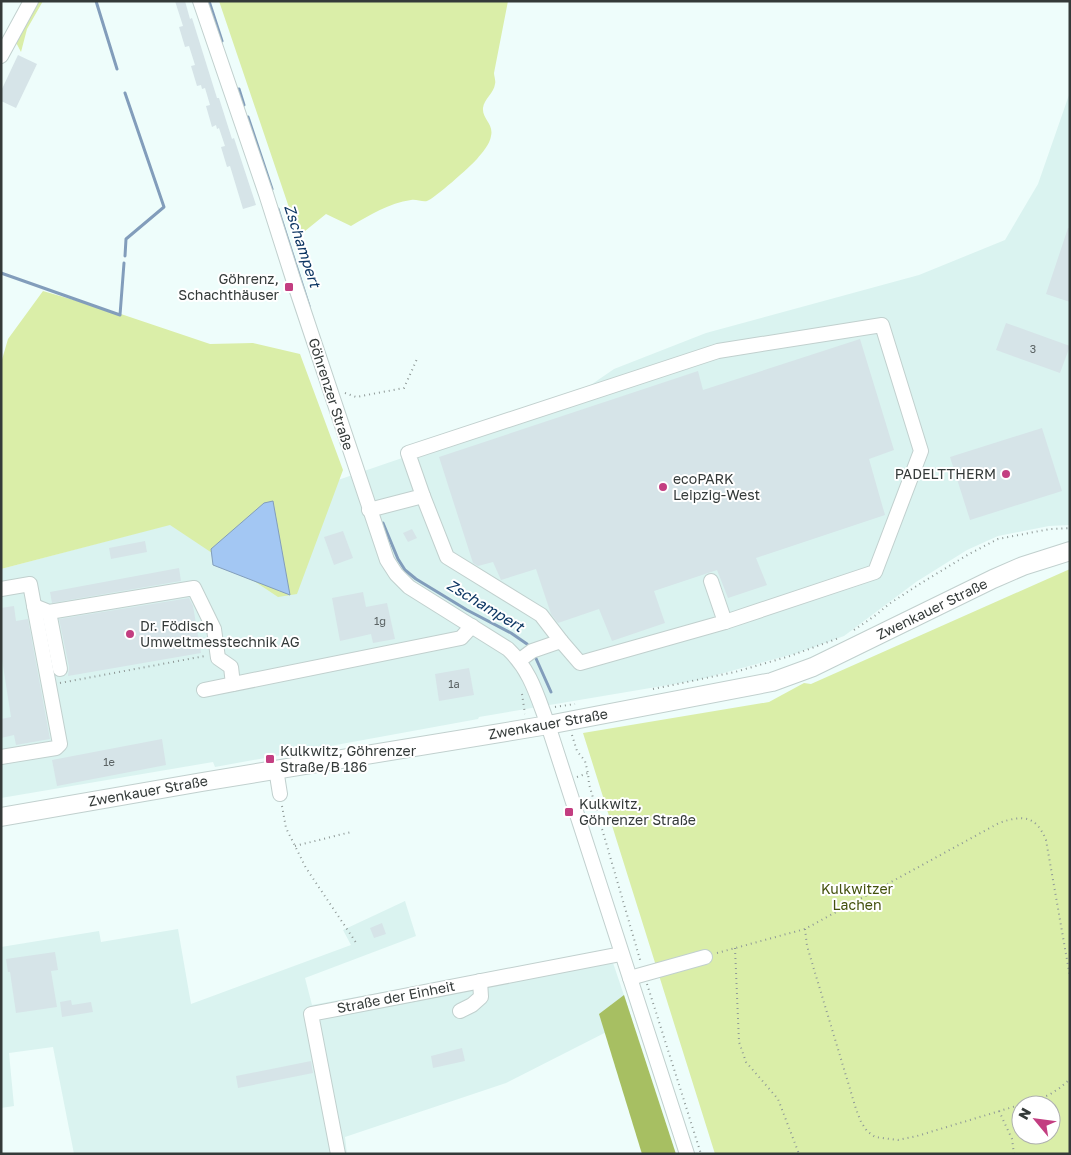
<svg xmlns="http://www.w3.org/2000/svg" width="1071" height="1155" font-family="'Golos Text',sans-serif">
  <rect width="100%" height="100%" fill="#eefdfb"/>
  <g fill="#daf3f0">
    <polygon points="1070,88 1070,525 1049,526 998,536 967,550 916,582 844,636 797,653 698,680 479,717 478,719 215,767 213,762 1,798 1,569 338,480 519,418 582,391 614,369 706,333 919,275 1005,240 1038,184 1069,95"/>
    <polygon points="405,901 416,936 305,978 312,1005 609,951 632,1019 506,1083 345,1137 347,1154 74,1154 53,1047 9,1053 14,1106 1,1108 1,947 99,931 101,942 178,929 191,1004 351,945 343,930"/>
  </g>
  <g fill="#daeea8" fill-rule="evenodd">
    <polygon points="27,1 43,1 27,29 21,52 10,31"/>
    <path d="M219,1H508L494,73C494,76 496,81 495,84C494,93 484,99 483,108C482,119 494,124 491,136C490,144 482,153 477,159C471,166 434,199 427,201C422,202 416,199 411,200C389,203 370,215 351,226L326,214L305,231L300,240Z"/>
    <polygon points="43,291 118,313 210,344 253,343 300,354 343,470 297,594 278,597 170,525 1,569 1,363 8,339"/>
    <path d="M1070,569V1154H715L583,733L769,702L804,683L811,684ZM1021,1105H1051V1135H1021Z"/>
  </g>
  <polygon fill="#a7bf62" points="624,995 676,1154 642,1154 599,1014"/>
  <polygon fill="#a3c7f3" stroke="#829dbb" points="273,501 290,595 213,565 211,549 264,503"/>
  <g fill="none" stroke-linecap="round" stroke-linejoin="round">
    <g stroke="#829dbb" stroke-width="3">
      <polyline points="96,1 117,69"/>
      <polyline points="209,1 222,41"/>
      <polyline points="239,89 244,105"/>
      <polyline points="248,117 272,189"/>
      <polyline points="278,209 309,306"/>
      <polyline points="125,256 126,239 164,207 125,93"/>
      <polyline points="1,273 120,315 124,263"/>
      <polyline points="383,523 398,559 405,570 416,579 467,610 511,633 527,644 530,649"/>
      <polyline points="534,654 551,692"/>
    </g>
  </g>
  <g fill="#d6e4e8">
    <polygon points="175,1 185,1 190,19 192,18 217,98 219,98 232,139 234,138 256,205 243,209 230,166 227,167 221,147 225,146 219,128 217,129 216,125 212,127 206,106 210,105 205,88 202,89 201,85 197,86 191,66 195,65 189,46 185,47 179,27 183,26"/>
    <polygon points="18,55 37,64 16,108 1,101 1,91"/>
    <polygon points="1068,228 1070,228 1070,302 1046,294"/>
    <polygon points="1006,323 1070,346 1060,373 996,350"/>
    <polygon points="860,339 894,450 869,459 885,515 756,558 767,585 728,598 717,570 654,591 665,623 612,641 599,609 558,623 551,614 536,569 501,580 493,562 478,566 473,563 439,457 698,371 703,390"/>
    <polygon points="1042,428 1062,491 970,520 950,457"/>
    <polygon points="412,529 417,538 408,542 403,533"/>
    <polygon points="343,531 353,558 334,565 324,537"/>
    <polygon points="145,541 147,552 111,559 109,548"/>
    <polygon points="179,568 181,581 52,603 50,592"/>
    <polygon points="363,592 366,607 387,603 395,639 373,643 371,634 340,641 332,598"/>
    <polygon points="189,598 193,606 201,653 68,676 69,667 59,619"/>
    <polygon points="14,606 16,621 28,619 50,739 16,745 14,735 1,738 1,719 11,717 1,653 1,608"/>
    <polygon points="469,668 474,695 439,701 435,674"/>
    <polygon points="162,739 166,765 57,786 52,760"/>
    <polygon points="382,923 386,934 374,938 370,928"/>
    <polygon points="55,952 58,970 51,971 57,1007 16,1013 10,972 8,972 6,959"/>
    <polygon points="71,1000 72,1005 91,1002 93,1012 62,1017 60,1002"/>
    <polygon points="462,1048 465,1061 433,1068 431,1056"/>
    <polygon points="311,1061 313,1073 238,1088 236,1076"/>
  </g>
  <g fill="none" stroke-linecap="round" stroke-linejoin="round">
    <g stroke="#c1d0ce" stroke-width="16">
      <g id="minor">
        <path d="M200,1L266,194L293,279L387,560L396,574L409,587L508,649C531,671 537,696 548,725L687,1154"/>
        <polyline points="1,56 31,1"/>
        <polyline points="423,496 447,557 541,615 561,641"/>
        <polyline points="369,510 423,496 408,453 718,351 882,325 921,451 875,572 725,622"/>
        <polyline points="1,589 30,584 60,744 56,748 1,757"/>
        <polyline points="34,606 49,612 194,588 214,629 218,658 231,667 233,684"/>
        <polyline points="49,612 60,669"/>
        <polyline points="520,660 532,651 561,641 580,663 725,622 711,581"/>
        <polyline points="204,690 461,638 472,626"/>
        <polyline points="276,769 280,794"/>
        <polyline points="630,978 705,957"/>
        <polyline points="460,1011 472,1005 481,997 480,981"/>
        <polyline points="338,1154 311,1014 621,954"/>
      </g>
    </g>
    <g stroke="#c1d0ce" stroke-width="20">
      <polyline id="major" points="1,817 202,782 548,725 772,682 813,667 993,579 1023,566 1070,551"/>
    </g>
    <g stroke="#8f9997" stroke-width="2" stroke-dasharray="1 4" stroke-linecap="butt">
      <polyline points="345,393 356,397 404,388 417,359"/>
      <polyline points="854,630 876,615 889,604 918,585 969,554 998,539 1050,529 1070,528"/>
      <polyline points="60,683 205,656"/>
      <polyline points="653,689 735,672 790,656 839,638"/>
      <polyline points="522,694 525,714"/>
      <polyline points="555,707 575,704"/>
      <polyline points="572,735 577,751 585,761 588,773 589,784 641,963"/>
      <polyline points="577,777 588,773"/>
      <polyline points="282,806 286,828 306,868 357,944"/>
      <polyline points="295,846 351,832"/>
      <polyline points="805,929 807,946 856,1109 861,1122 867,1131 875,1137 898,1140 917,1136 1026,1103 1049,1095 1061,1087 1070,1079"/>
      <polyline points="735,948 739,1042 746,1062 778,1099 799,1154"/>
      <path d="M717,953L805,929L999,823C1022,815 1036,815 1046,840L1070,977"/>
      <polyline points="647,984 701,1154"/>
      <polyline points="999,1111 1012,1139 1014,1154"/>
    </g>
    <use href="#minor" stroke="#fff" stroke-width="14"/>
    <use href="#major" stroke="#fff" stroke-width="18"/>
  </g>
  <g fill="#c33e81" stroke="#fff" stroke-width="2">
    <rect x="284" y="282" width="10" height="10" rx="2.5"/>
    <circle cx="1006" cy="474" r="5"/>
    <circle cx="663" cy="487" r="5"/>
    <circle cx="130" cy="634" r="5"/>
    <rect x="265" y="754" width="10" height="10" rx="2.5"/>
    <rect x="564" y="807" width="10" height="10" rx="2.5"/>
  </g>
  <g text-anchor="middle" stroke-width="4" stroke-linejoin="round" paint-order="stroke">
    <g font-size="11" fill="#5c6465">
      <text x="1033" y="353">3</text>
      <text x="380" y="625">1g</text>
      <text x="454" y="688">1a</text>
      <text x="109" y="766">1e</text>
    </g>
    <g font-size="14" fill="#343a39" stroke="#fff" text-anchor="start">
      <text x="279" y="284" text-anchor="end">Göhrenz,<tspan x="279" dy="16">Schachthäuser</tspan></text>
      <text x="996" y="479" text-anchor="end">PADELTTHERM</text>
      <text x="673" y="484">ecoPARK<tspan x="673" dy="16">Leipzig-West</tspan></text>
      <text x="140" y="631">Dr. Födisch<tspan x="140" dy="16">Umweltmesstechnik AG</tspan></text>
      <text x="280" y="756">Kulkwitz, Göhrenzer<tspan x="280" dy="16">Straße/B 186</tspan></text>
      <text x="579" y="809">Kulkwitz,<tspan x="579" dy="16">Göhrenzer Straße</tspan></text>
    </g>
    <g font-size="14" fill="#343a39" stroke="#fff">
      <text transform="translate(331 394) rotate(72)" y="5">Göhrenzer Straße</text>
      <text transform="translate(932 609) rotate(-26)" y="5">Zwenkauer Straße</text>
      <text transform="translate(548 724) rotate(-10)" y="5">Zwenkauer Straße</text>
      <text transform="translate(148 791) rotate(-10)" y="5">Zwenkauer Straße</text>
      <text transform="translate(396 997) rotate(-11)" y="5">Straße der Einheit</text>
    </g>
    <g font-size="14" fill="#43510c" stroke="#fff">
      <text x="857" y="894">Kulkwitzer<tspan x="857" dy="16">Lachen</tspan></text>
    </g>
    <g font-size="15" font-style="italic" fill="#0d3663" stroke="#fff">
      <text transform="translate(302 246) rotate(72)" y="5">Zschampert</text>
      <text transform="translate(485 606) rotate(31)" y="5">Zschampert</text>
    </g>
  </g>
  <rect width="1071" height="1155" fill="none" stroke="#343a39" stroke-width="5"/>
  <g transform="translate(1036 1120) rotate(299)"><circle r="24" fill="#ffffff" stroke="#aeb0b0"/>
  <path d="M0-4L9 19L0 12L-9 19Z" fill="#c33e81"/>
  <text y="-8" font-size="14" font-weight="bold" text-anchor="middle" fill="#343a39">N</text>
  </g>
</svg>
